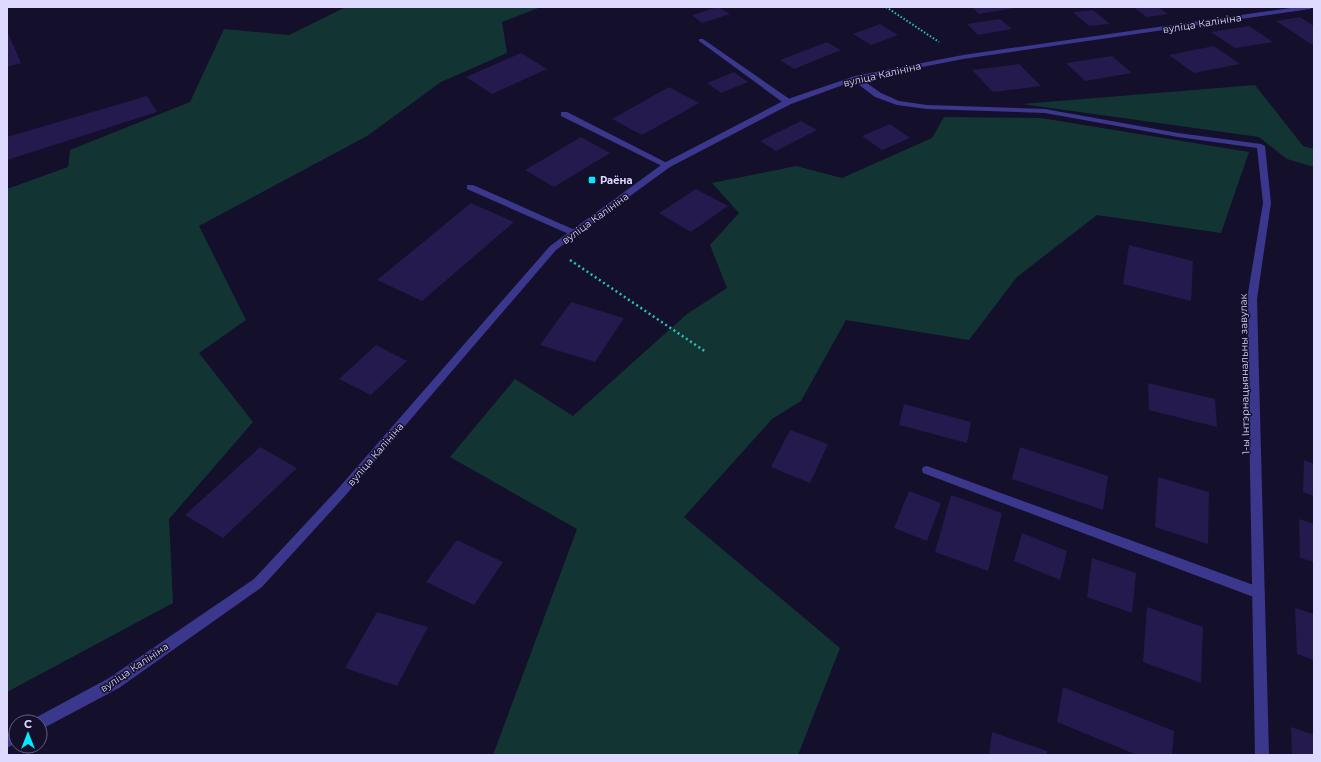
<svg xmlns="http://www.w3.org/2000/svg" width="1321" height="762" font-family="Montserrat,sans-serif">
  <rect width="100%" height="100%" fill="#140f2b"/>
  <g fill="#123534">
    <polygon points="346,7 541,7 502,22 507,53 441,82 367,136 199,226 246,320 199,353 253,422 169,519 173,603 7,692 7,189 68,167 70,150 190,102 224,29 289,35"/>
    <polygon points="1255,85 1303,146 1314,149 1314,167 1287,159 1259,137 1022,104"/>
    <polygon points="944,117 1041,118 1249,152 1221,233 1097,215 1017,277 969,340 846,320 801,401 772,419 684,517 840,648 798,755 493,755 577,529 450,457 515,379 573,416 687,314 727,288 710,245 739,213 712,183 796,166 842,178 932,138"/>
  </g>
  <g fill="#241a4d">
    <polygon points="718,7 730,14 702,23 692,15"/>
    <polygon points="972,7 1015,7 1015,8 979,14"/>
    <polygon points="1133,7 1158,7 1168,14 1147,17"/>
    <polygon points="1093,10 1110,24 1089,26 1073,12"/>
    <polygon points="1300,17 1314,26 1314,43 1311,44 1276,21"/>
    <polygon points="1000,19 1012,29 978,35 967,24"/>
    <polygon points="880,24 898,35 871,45 853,34"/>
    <polygon points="1249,26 1273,42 1235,48 1211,32"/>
    <polygon points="7,31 21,63 7,67"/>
    <polygon points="827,42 841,50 794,69 780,60"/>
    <polygon points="1214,46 1240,64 1194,73 1169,55"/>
    <polygon points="521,53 547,69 492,94 466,77"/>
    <polygon points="1112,56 1132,73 1085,81 1066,63"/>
    <polygon points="1019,64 1041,86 993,92 972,70"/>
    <polygon points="734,72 748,82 721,93 707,83"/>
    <polygon points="669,87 699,103 642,135 612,119"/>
    <polygon points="147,96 157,112 7,160 7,137"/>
    <polygon points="801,121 817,130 776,151 760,141"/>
    <polygon points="890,124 910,138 882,150 862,136"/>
    <polygon points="581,137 610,153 554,187 525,170"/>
    <polygon points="696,189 728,206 691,232 659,213"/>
    <polygon points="471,203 514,222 422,301 377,280"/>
    <polygon points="1129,245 1193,261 1191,301 1123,284"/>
    <polygon points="571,302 624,318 595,362 540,345"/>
    <polygon points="376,345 407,361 371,395 339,379"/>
    <polygon points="1148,383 1215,399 1217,427 1149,410"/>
    <polygon points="904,404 971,422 967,443 899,425"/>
    <polygon points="790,430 828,444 810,483 771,467"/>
    <polygon points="260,447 297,468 223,538 185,515"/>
    <polygon points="1020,447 1108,476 1103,510 1012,479"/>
    <polygon points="1304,460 1314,464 1314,496 1303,492"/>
    <polygon points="1158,477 1209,492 1208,544 1155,527"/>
    <polygon points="909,491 941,503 927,541 894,528"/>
    <polygon points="951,495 1002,513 988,571 935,552"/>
    <polygon points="1299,519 1314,524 1314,562 1300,558"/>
    <polygon points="1022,533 1067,551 1060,580 1014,561"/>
    <polygon points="457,540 503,562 474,605 426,582"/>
    <polygon points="1092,558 1136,573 1132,613 1087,597"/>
    <polygon points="1147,607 1203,627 1201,683 1143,662"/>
    <polygon points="1295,608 1314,614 1314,660 1297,654"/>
    <polygon points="377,612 428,627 397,686 345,668"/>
    <polygon points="1063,687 1174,731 1172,755 1137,755 1057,722"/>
    <polygon points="1291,727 1314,735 1314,755 1292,755"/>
    <polygon points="992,732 1047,751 1047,755 989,755"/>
  </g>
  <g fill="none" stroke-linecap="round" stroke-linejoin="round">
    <polyline stroke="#29c3b8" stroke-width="2" stroke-dasharray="1.5 2" stroke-linecap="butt" points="886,7 939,42"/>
    <polyline stroke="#29c3b8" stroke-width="2.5" stroke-dasharray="2 3" stroke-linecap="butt" points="570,260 706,352"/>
    <g fill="#3a378c" fill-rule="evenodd">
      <polygon points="699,39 703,39 791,100 791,104 785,104 699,41"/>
      <polygon points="561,112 567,112 671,165 667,167 664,167 561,116"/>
      <polygon points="467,185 473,185 577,231 578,233 577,235 571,235 467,189"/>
      <polygon points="927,466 1259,587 1263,589 1265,593 1263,597 1259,599 923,473 922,470 923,467"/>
    </g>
    <g fill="#3a378c" fill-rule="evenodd">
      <polygon points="1297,7 1313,7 1310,9 963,59 861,79 881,93 899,101 927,105 1045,109 1178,133 1261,144 1265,146 1271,203 1257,299 1269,755 1255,755 1247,299 1263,203 1257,148 1178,137 1045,113 927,109 897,105 875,97 854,81 791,104 670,167 556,250 344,497 262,587 119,688 40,730 40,722 34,722 35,718 109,678 254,579 336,491 550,246 664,163 785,100 855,76 963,55"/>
      <polygon points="16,729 16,743 7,748 7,734"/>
    </g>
  </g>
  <rect fill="#05e8ff" stroke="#140f2b" stroke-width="1.5" x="588" y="176" width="8" height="8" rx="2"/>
  <g text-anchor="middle" stroke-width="3" stroke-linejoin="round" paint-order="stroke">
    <g font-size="10" fill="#ddd9ff" stroke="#140f2b">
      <text transform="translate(1202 23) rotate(-9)" y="4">вуліца Калініна</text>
      <text transform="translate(882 74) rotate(-13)" y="4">вуліца Калініна</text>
      <text transform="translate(595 218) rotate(-36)" y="4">вуліца Калініна</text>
      <text transform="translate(1244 374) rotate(-91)" y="4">1-ы Інтэрнацыянальны завулак</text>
      <text transform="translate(375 454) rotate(-49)" y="4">вуліца Калініна</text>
      <text transform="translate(134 667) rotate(-34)" y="4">вуліца Калініна</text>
    </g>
    <g font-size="10" font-weight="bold" fill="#ddd9ff" stroke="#140f2b" text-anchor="start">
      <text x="600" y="184">Раёна</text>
    </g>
  </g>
  <rect width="1321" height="762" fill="none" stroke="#ddd9ff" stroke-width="16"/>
  <g transform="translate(28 734)"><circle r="19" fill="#140f2b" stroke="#646080"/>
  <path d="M0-3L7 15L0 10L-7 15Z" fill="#05e8ff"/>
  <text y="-6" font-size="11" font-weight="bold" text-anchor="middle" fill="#ddd9ff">С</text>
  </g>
</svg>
